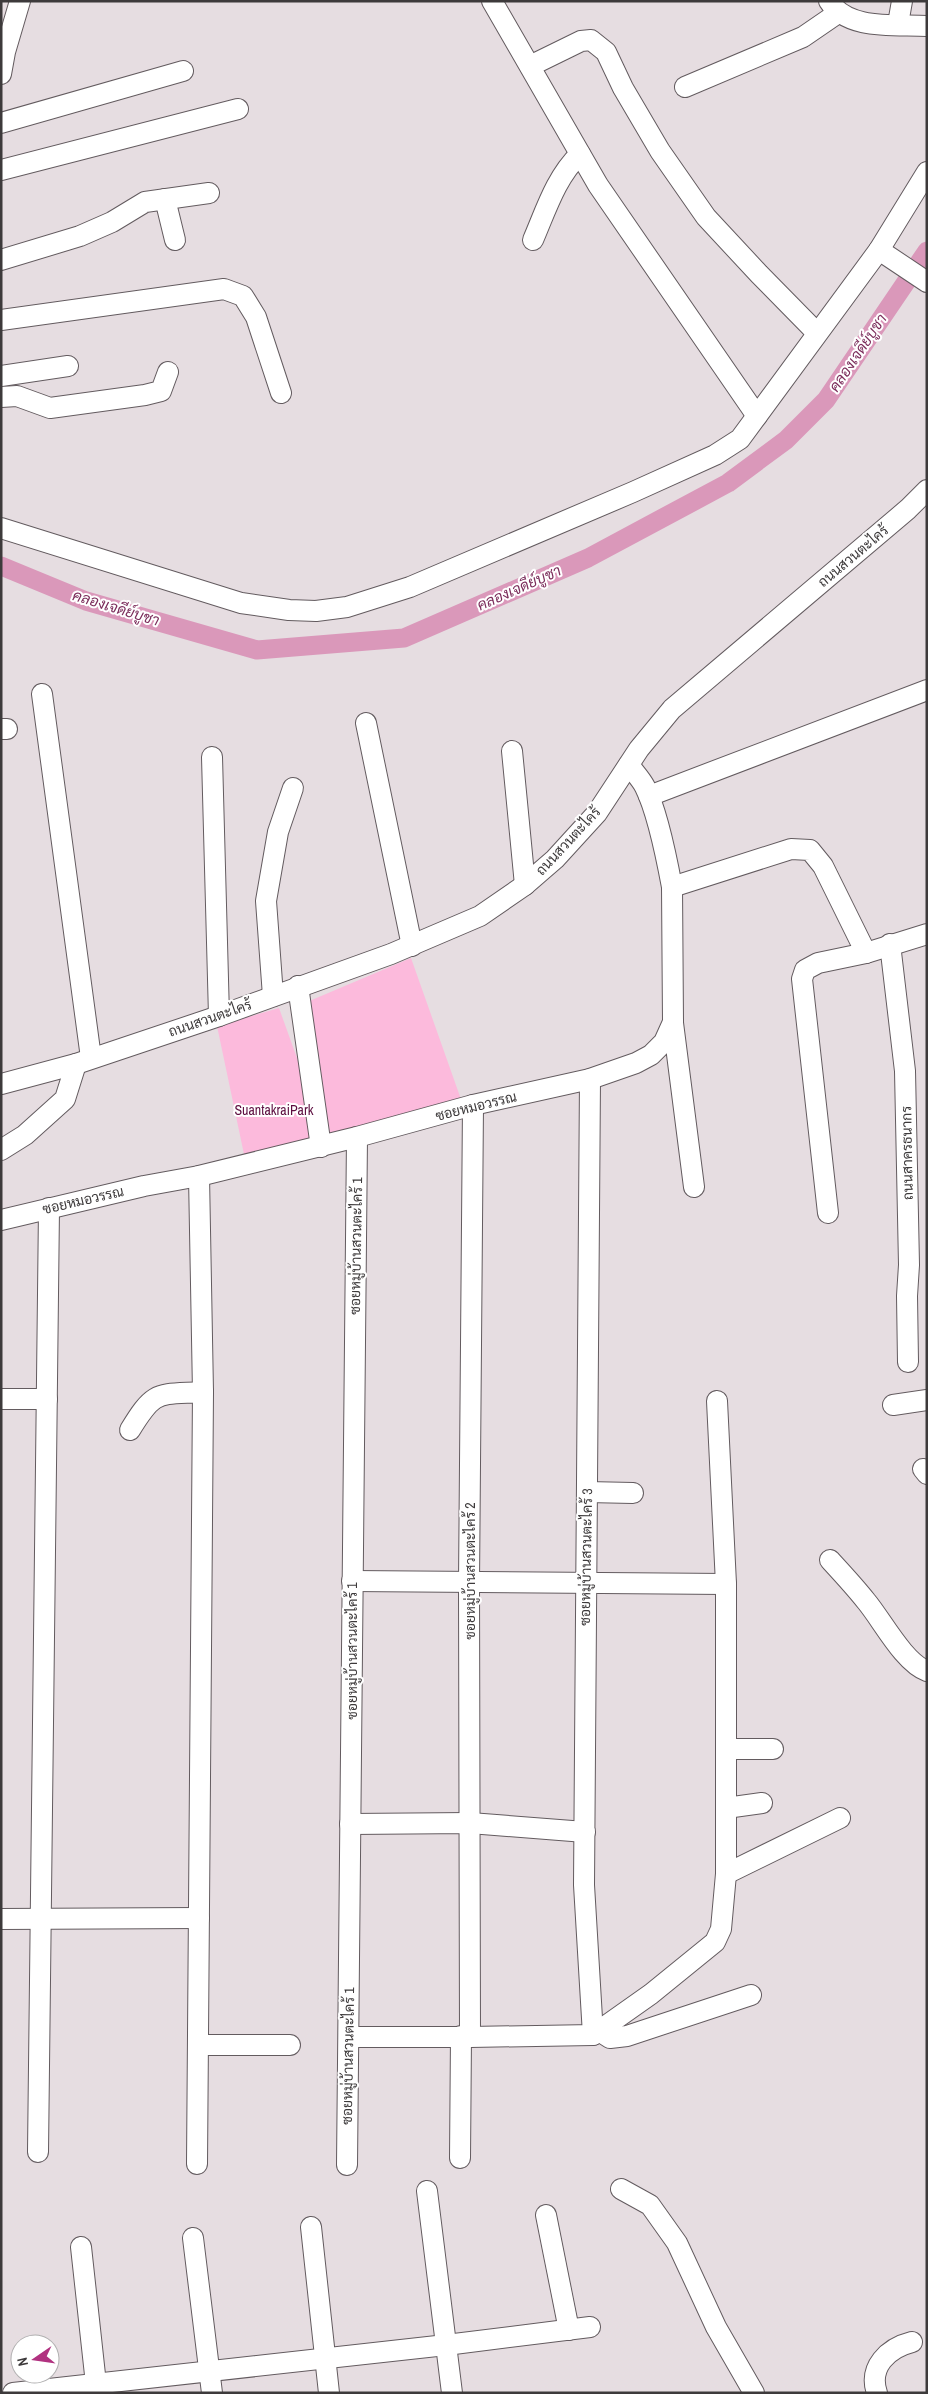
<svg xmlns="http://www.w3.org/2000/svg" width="928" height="2394" font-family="'Archivo Narrow',Sarabun,sans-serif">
  <rect width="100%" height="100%" fill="#e6dde1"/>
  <polygon fill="#fcbadc" points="411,958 463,1105 245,1159 217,1026 279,1008 325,1136 307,1002"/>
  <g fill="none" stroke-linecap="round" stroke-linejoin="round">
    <polyline stroke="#da98ba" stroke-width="19" points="1,566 86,601 257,650 404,638 588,558 728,483 786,440 826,400 927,251"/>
    <g stroke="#635b5f" stroke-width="22">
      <g id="minor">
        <polyline points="492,1 598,185 757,416"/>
        <path d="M829,1C848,31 896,24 927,26"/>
        <polyline points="898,24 902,1"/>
        <polyline points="530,66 581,41 591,40 606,52 623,88 660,151 706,217 759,274 817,333"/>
        <polyline points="1,74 5,52 20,1"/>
        <polyline points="685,87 803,37 838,13"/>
        <polyline points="1,123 183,71"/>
        <polyline points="1,170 238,109"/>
        <polyline points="165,199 175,240"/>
        <path d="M533,240C546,210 556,177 580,154"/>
        <polyline points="879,250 927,282"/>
        <polyline points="1,260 80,236 112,222 145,202 209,193"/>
        <polyline points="1,320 224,289 243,296 256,317 281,393"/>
        <polyline points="1,376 68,366"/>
        <polyline points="1,397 17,396 50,408 145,395 161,391 168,372"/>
        <polyline points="1,528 241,603 289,610 316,611 347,607 410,587 633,492 715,455 740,439 879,250 927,172"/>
        <polyline points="42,694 91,1058"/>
        <polyline points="366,723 412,946"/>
        <polyline points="1,729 7,729"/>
        <polyline points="512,751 525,885"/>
        <polyline points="212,757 219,1016"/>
        <polyline points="649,796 927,690"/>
        <polyline points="672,887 791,849 810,850 823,866 866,953"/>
        <polyline points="890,944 905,1071 909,1265 907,1296 908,1362"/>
        <polyline points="298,986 321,1147"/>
        <polyline points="273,996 266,901 278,832 293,788"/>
        <polyline points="673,1023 694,1187"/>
        <polyline points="590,1079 584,1885 593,2035"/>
        <polyline points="1,1084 76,1064 219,1016 391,954 480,916 525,885 555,859 597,813 639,749 672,709 908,509 927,490"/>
        <polyline points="1,1150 25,1135 65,1099 76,1064"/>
        <polyline points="828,1213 802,979 805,970 818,963 866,953 927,934"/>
        <path d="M1,1220L144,1186L199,1176L357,1137L473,1105L590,1079L636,1063L651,1055L664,1042L673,1022L672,887C667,860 657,811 645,787C641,779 634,772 629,765"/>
        <polyline points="1,1399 47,1399"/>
        <polyline points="893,1405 927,1400"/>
        <path d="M130,1430C155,1389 157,1395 203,1392"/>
        <polyline points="923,1469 927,1474"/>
        <polyline points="587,1492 633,1493"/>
        <path d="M830,1560C842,1573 855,1587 866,1601C882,1620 904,1663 927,1671"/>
        <polyline points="352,1581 726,1584"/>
        <polyline points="726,1749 773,1749"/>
        <polyline points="726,1808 762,1803"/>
        <polyline points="350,1824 470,1823 585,1832"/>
        <polyline points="726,1874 840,1818"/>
        <polyline points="1,1919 199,1918"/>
        <polyline points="599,2031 610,2038 627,2036 751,1995"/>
        <polyline points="349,2037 470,2037 593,2035 651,1994 715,1942 721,1929 726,1874 726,1584 717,1401"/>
        <polyline points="470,2037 469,1583 473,1105"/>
        <polyline points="198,2045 290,2045"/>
        <polyline points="38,2152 49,1208"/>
        <polyline points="460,2158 461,2036"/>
        <polyline points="197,2164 203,1392 199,1176"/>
        <polyline points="347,2165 357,1137"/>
        <polyline points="621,2189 650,2205 677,2243 716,2327 754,2393"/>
        <polyline points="427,2191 452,2393"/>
        <polyline points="546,2215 569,2330"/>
        <polyline points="311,2227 329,2393"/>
        <polyline points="193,2238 212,2393"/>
        <polyline points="81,2247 97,2393"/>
        <polyline points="13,2393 446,2345 590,2327"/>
        <path d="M877,2393C868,2367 888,2348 912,2342"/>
      </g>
    </g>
    <use href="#minor" stroke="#fff" stroke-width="20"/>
  </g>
  <g text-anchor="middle" stroke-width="4" stroke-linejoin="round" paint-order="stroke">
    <g font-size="14" fill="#3d3a3b" stroke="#fff">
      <text transform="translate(853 556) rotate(-40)" y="5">ถนนสวนตะไคร้</text>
      <text transform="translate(568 841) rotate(-47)" y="5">ถนนสวนตะไคร้</text>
      <text transform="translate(210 1018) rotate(-19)" y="5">ถนนสวนตะไคร้</text>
      <text transform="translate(476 1106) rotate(-14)" y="5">ซอยหมอวรรณ</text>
      <text transform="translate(907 1153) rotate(-91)" y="5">ถนนสาครธนากร</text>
      <text transform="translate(83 1200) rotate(-13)" y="5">ซอยหมอวรรณ</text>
      <text transform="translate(356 1246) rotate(-89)" y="5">ซอยหมู่บ้านสวนตะไคร้ 1</text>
      <text transform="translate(586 1557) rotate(-89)" y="5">ซอยหมู่บ้านสวนตะไคร้ 3</text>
      <text transform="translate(470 1571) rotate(-90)" y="5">ซอยหมู่บ้านสวนตะไคร้ 2</text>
      <text transform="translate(352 1651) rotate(-90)" y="5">ซอยหมู่บ้านสวนตะไคร้ 1</text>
      <text transform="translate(348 2056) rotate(-89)" y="5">ซอยหมู่บ้านสวนตะไคร้ 1</text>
    </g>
    <g font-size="14" fill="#5d0e40" stroke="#fff">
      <text x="274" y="1115">SuantakraiPark</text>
    </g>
    <g font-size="15" font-style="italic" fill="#7c2e5c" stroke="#fff">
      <text transform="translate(858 353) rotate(-56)" y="5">คลองเจดีย์บูชา</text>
      <text transform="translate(519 588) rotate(-24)" y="5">คลองเจดีย์บูชา</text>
      <text transform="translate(116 608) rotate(17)" y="5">คลองเจดีย์บูชา</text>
    </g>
  </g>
  <rect width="928" height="2394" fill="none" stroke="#3d3a3b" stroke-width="5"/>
  <g transform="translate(35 2359) rotate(257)"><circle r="24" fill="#ffffff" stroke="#b1b0b1"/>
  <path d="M0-4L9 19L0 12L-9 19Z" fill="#b13280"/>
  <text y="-8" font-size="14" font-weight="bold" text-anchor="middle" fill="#3d3a3b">N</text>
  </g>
</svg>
